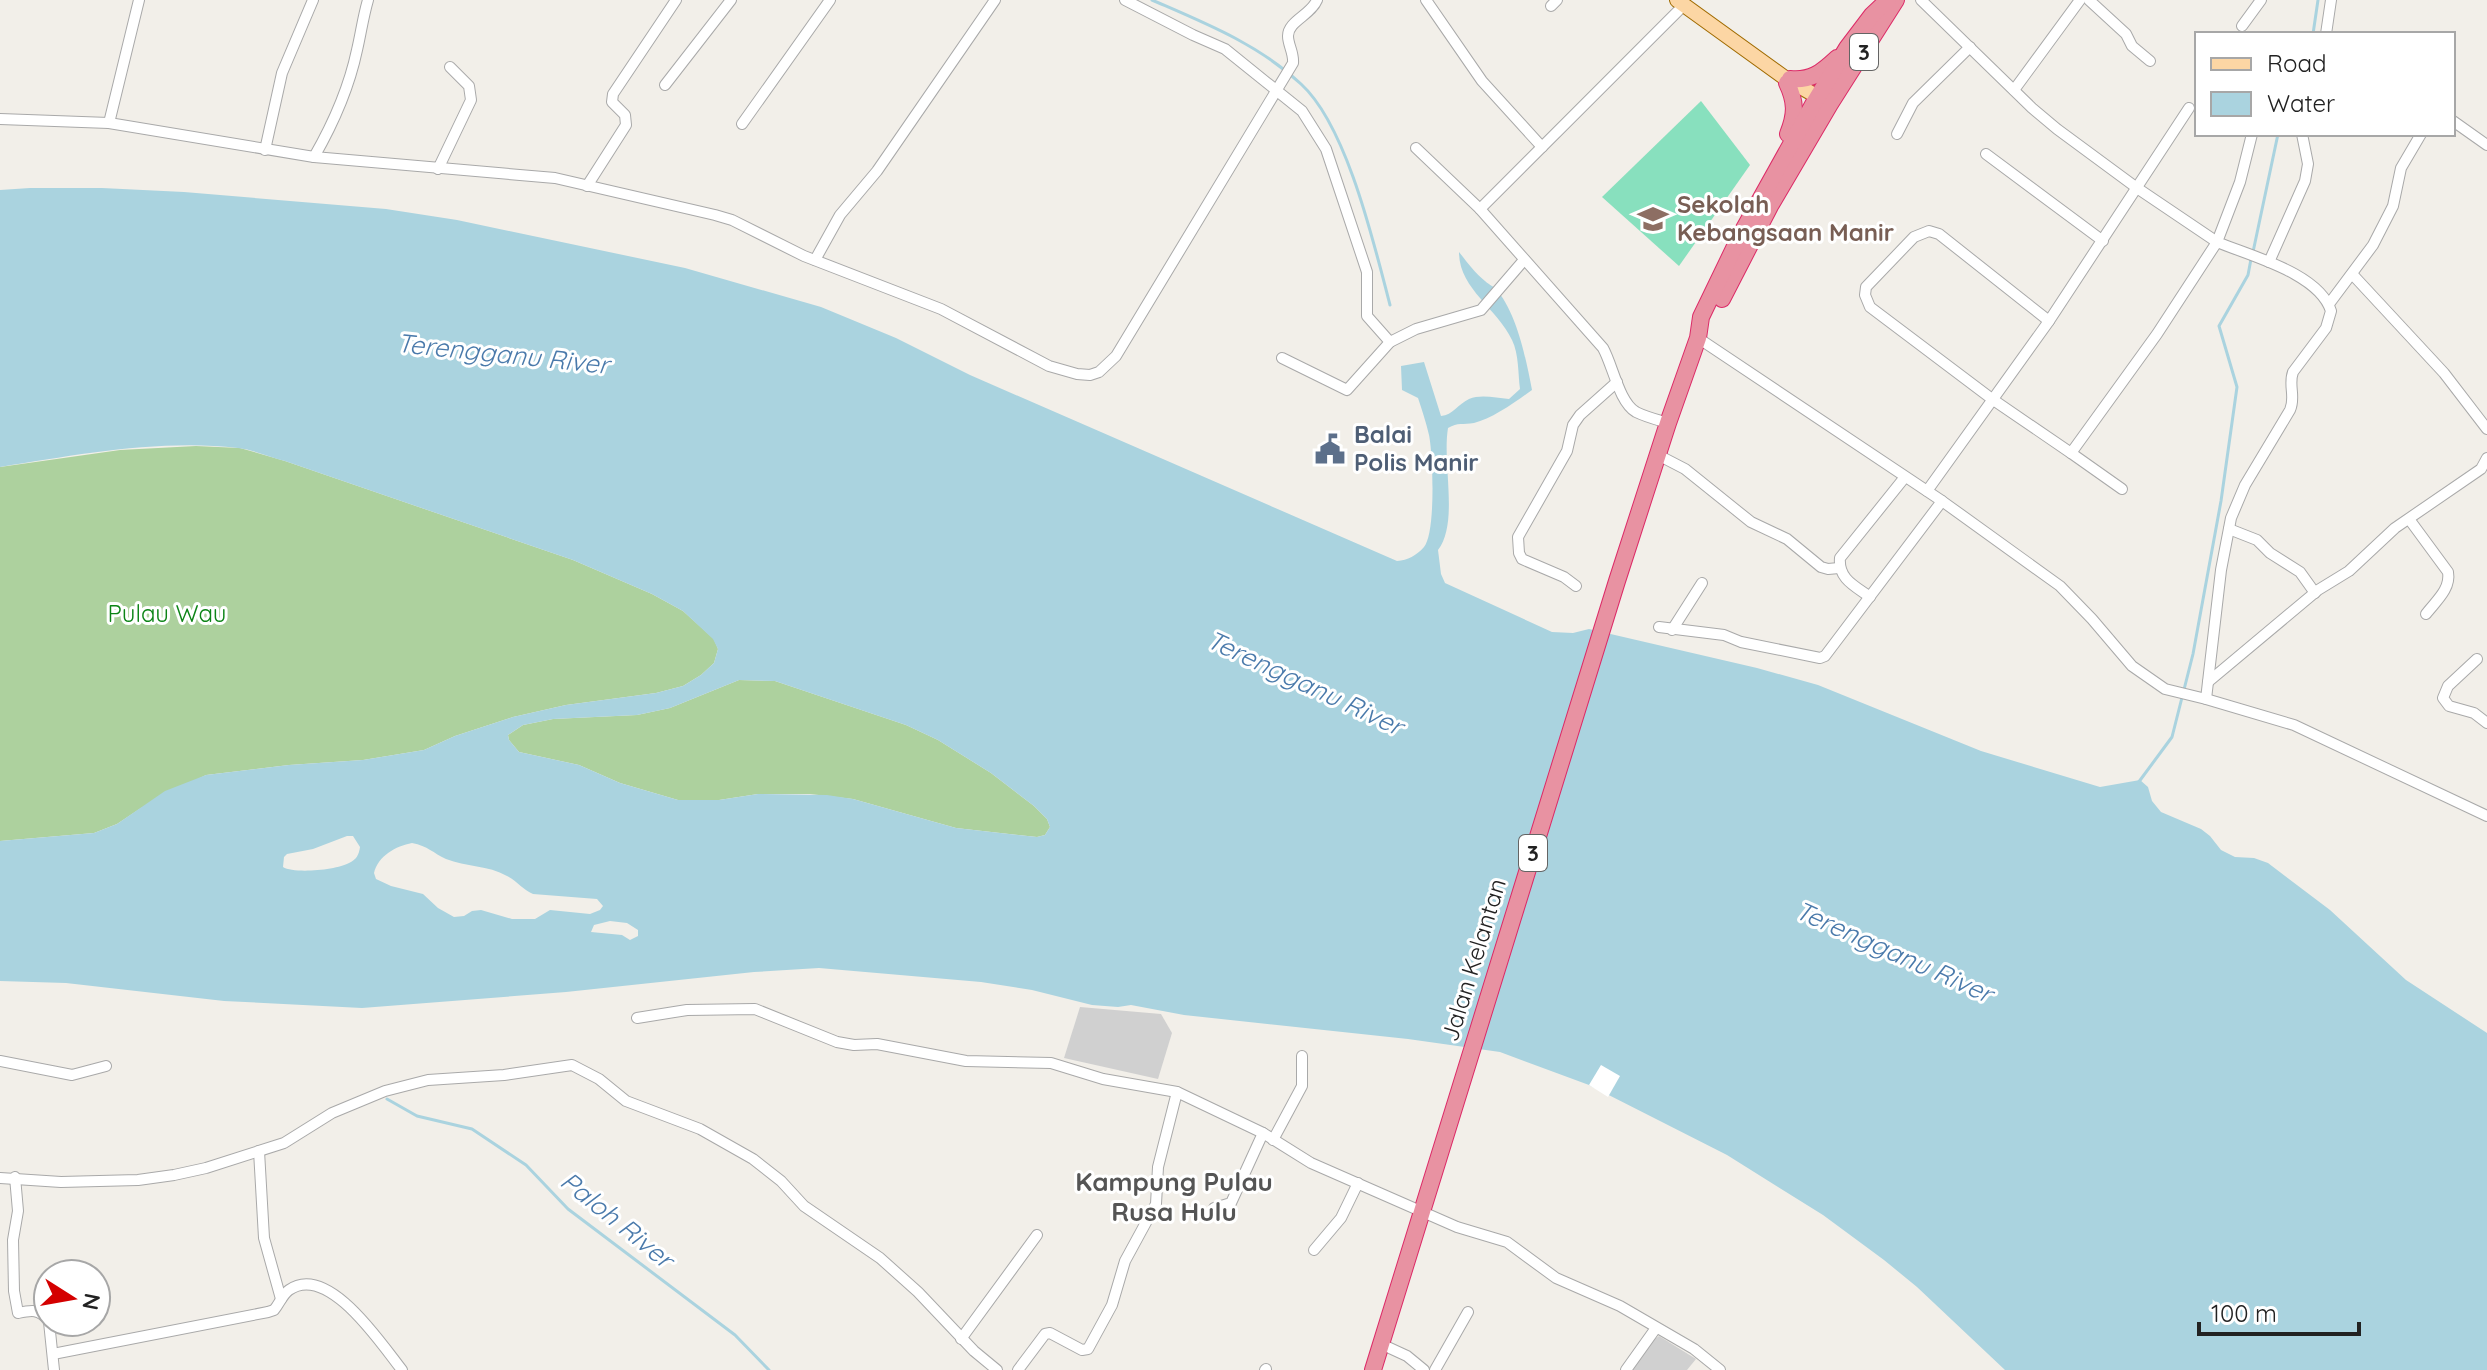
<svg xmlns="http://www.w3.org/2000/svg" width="2487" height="1370" font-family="Quicksand,sans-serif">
  <rect width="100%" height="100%" fill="#f2efe9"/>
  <g fill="#d0d0d0">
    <polygon points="1080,1007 1161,1014 1172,1033 1158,1079 1064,1058"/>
    <polygon points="1659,1336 1696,1359 1687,1370 1629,1370 1648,1344"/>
  </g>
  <g fill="#add19e">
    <polygon points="196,446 240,448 285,461 573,560 652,594 683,611 714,639 718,649 714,663 701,675 683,686 656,693 566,705 513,717 455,736 424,750 363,760 289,765 206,775 141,808 117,824 94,833 0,841 0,467 120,450"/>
    <polygon points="739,680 775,681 906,725 938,740 991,773 1034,806 1047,819 1050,827 1045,835 1037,837 956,828 853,799 810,794 758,794 719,800 678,800 620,783 579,765 519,752 509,740 508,735 523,725 553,719 637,715 670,708"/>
  </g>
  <polygon fill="#88e0be" points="1701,101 1750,165 1679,266 1602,197"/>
  <path fill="#aad3df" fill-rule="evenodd" d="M30,188H102L184,192L386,209L457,220L685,268L821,307L896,338L970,375L1397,561C1408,560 1416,556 1424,547C1436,533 1433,454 1429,435C1426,422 1422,410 1418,398L1402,390L1401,366L1424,362L1441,416C1453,415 1458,404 1469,399C1481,394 1496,398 1509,399L1520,389C1518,374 1519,354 1512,340C1497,308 1459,289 1459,252C1467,262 1475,273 1485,281C1487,283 1492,286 1495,288C1517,312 1526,359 1532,390C1517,401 1492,419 1474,423C1463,425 1458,422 1448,428C1442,464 1459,523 1438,550L1441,574L1445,583L1552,632L1573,633L1589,629L1757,668L1818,685L1981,751L2100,787L2140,780L2148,787L2152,801L2161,812L2201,829L2210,836L2221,850L2235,857L2254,858L2268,863L2330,910L2406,980L2487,1033V1370H2005L1917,1287L1884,1260L1823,1215L1727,1155L1589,1085L1500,1052L1408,1039L1184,1015L1131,1005L1118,1007L1092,1005L1032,990L981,982L819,968L754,972L566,992L362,1008L224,1001L66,983L0,981V841L94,833L117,824L165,791L206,775L289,765L363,760L424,750L455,736L513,717L566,705L656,693L683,686L701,675L714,663L718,649L713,639L683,611L652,594L573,560L285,461C270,457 254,450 238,448C159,439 77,455 0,467V190ZM739,680L775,681L906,725L938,740L991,773L1034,806L1047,819L1050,827L1045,835L1037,837L956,828L853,799L827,795L758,794L719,800H678L620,783L579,765L519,752L509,740L508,735L523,725L553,719L637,715L670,708ZM347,836H353L360,847C359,855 356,860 349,863C337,870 294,874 283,867L284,857L287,854L313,849ZM412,843C428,846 433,853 446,859C466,867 488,865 507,876C517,881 523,890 533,894L597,899L603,906L600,910L590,914L550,910L535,919H512L481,910L472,911L464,916L454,917L438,908L423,894L391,886L376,879L374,873C378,856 396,846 412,843ZM610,921L627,923L638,930V936L630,940L622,935L591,932L594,925Z"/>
  <polygon fill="#fff" points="1601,1065 1620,1076 1608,1097 1589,1085"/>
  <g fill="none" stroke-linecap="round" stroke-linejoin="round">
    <g stroke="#aad3df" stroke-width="3">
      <path d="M1152,0C1205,23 1258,44 1301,84C1347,126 1374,244 1390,305"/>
      <polyline points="2313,34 2318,0"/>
      <polyline points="2253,252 2278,134"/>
      <polyline points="2138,783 2172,737 2193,654 2221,501 2237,387 2219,326 2248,275 2251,259"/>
      <polyline points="387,1099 417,1116 472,1129 526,1165 568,1209 735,1335 769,1370"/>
    </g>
    <g stroke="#a9a9a9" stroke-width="12">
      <g id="minor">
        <polyline points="1125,0 1193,35 1225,49 1302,111 1326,149 1367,272 1367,316 1390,342"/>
        <polyline points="1426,0 1482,81 1542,147"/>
        <polyline points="1921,0 2032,108 2057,129 2137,188 2217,242 2157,334 2071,453 1992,399 1870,307 1865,295 1866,287 1914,237 1929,231 1939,234 2049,321"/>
        <polyline points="2089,0 2126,34 2132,46 2150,61"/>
        <polyline points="1551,6 1557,0"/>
        <polyline points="2242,26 2261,0"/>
        <polyline points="2326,34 2331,0"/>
        <polyline points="665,85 731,0"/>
        <polyline points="2014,90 2080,0"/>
        <path d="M0,119L109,123L314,157L555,178L715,215L732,220L804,256L941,309L1049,366L1077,374L1090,375L1099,372L1116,356L1293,63C1294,53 1288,45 1288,36C1288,21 1311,15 1317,0"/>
        <polyline points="2453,121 2487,145"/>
        <polyline points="109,123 139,0"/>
        <polyline points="742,124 830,0"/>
        <polyline points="1897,134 1913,103 1970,47"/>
        <path d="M1416,148L1480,209L1603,348C1613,366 1619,402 1636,412C1646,417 1658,420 1668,423"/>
        <polyline points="265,150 282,73 313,0"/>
        <polyline points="1986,154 2103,241"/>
        <path d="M314,157C333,124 349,88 357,50C361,33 363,17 368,0"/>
        <polyline points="438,169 471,100 469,86 450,67"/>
        <polyline points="587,186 626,125 625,115 612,102 613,94 676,0"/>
        <polyline points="1480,209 1684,5"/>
        <polyline points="815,260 840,215 877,171 995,0"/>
        <polyline points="2269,262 2305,181 2308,164 2302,134"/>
        <polyline points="2353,275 2444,373 2487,429"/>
        <polyline points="2329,304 2373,245 2393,206 2401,168 2421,134"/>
        <polyline points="1698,338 1942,501 2060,586 2092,619 2132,666 2165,689 2206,699 2294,725 2487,816"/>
        <polyline points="1282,358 1347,390 1390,342 1416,329 1481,310 1524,260"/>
        <polyline points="2071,453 2122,489"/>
        <polyline points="1658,455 1685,469 1751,522 1787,539 1821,567 1828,569 1839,568"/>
        <polyline points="1927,491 2049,321 2189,108"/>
        <path d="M2409,519L2448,572C2451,589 2436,601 2426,614"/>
        <polyline points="2229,529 2257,540 2270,553 2300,572 2315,593"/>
        <polyline points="1576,586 1564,577 1522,559 1519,553 1518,537 1567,451 1573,425 1580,415 1617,382"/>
        <path d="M1870,597C1855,586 1838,579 1840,558L1905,477"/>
        <polyline points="1659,627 1724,635 1741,642 1820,658 1825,656 1942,501"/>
        <polyline points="1672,630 1702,583"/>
        <polyline points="2477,659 2448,686 2443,698 2449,706 2474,713 2487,723"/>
        <polyline points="2208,682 2318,590 2349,571 2395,528 2481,469 2487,458"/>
        <path d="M2206,699L2221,570L2231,518L2245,485L2290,410C2296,397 2288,385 2293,372L2326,328L2331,311C2319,273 2250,256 2217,242L2240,182L2252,134"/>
        <polyline points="637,1018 687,1010 755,1009 837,1042 854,1045 877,1044 966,1061 1051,1063 1103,1079 1177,1092 1263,1133 1311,1163 1457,1227 1507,1242 1556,1278 1620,1306 1694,1349 1720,1370"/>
        <polyline points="0,1061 72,1075 106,1066"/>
        <polyline points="1273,1140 1302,1086 1302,1056"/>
        <polyline points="259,1151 264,1238 281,1299"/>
        <path d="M15,1177L18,1211L13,1240L14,1291L18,1313C32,1310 39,1309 48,1320"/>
        <polyline points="0,1178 61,1182 138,1180 174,1175 206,1168 284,1143 332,1113 385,1091 428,1080 504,1075 572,1065 599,1079 626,1101 700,1129 753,1159 781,1181 804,1206 880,1258 918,1292 974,1351 997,1370"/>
        <polyline points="1214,1208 1231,1203 1263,1133"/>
        <polyline points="1314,1250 1341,1218 1358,1183"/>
        <polyline points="49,1322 54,1370"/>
        <polyline points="961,1339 1037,1235"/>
        <polyline points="1381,1344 1407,1356 1424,1370"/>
        <path d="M53,1354L268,1312L274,1310C280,1303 282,1295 289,1290C328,1262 382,1345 402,1370"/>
        <polyline points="1018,1370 1045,1334 1050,1333 1082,1350 1088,1349 1112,1305 1125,1261 1156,1204 1158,1167 1177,1092"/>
        <polyline points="1265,1370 1266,1369"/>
        <polyline points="1435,1370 1468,1312"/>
        <polyline points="1626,1370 1656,1328"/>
      </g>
    </g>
    <g stroke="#a06b00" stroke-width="16">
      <polyline id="major" points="1677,0 1785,78 1825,101"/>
    </g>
    <g stroke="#dc2a67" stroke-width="18">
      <g id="highway">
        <path d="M1790,79C1811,81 1821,73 1837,58"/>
        <path d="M1787,83C1796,102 1796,114 1788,134"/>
        <polyline points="1722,299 1770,206 1830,104 1896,0"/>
        <polyline points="1373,1370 1617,581 1668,423 1698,338 1701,317 1740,236 1814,103 1847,48 1872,15 1888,0"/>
      </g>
    </g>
    <use href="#minor" stroke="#fff" stroke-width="10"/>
    <use href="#major" stroke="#fcd6a4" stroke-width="14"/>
    <use href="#highway" stroke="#e892a2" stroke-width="16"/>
  </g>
  <defs>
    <g id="school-bare" transform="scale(2.4)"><path d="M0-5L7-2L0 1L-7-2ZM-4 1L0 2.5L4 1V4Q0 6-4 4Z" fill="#8d6e63" stroke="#fff" stroke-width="2.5" paint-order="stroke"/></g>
    <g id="civic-bare" transform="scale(2.4)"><path d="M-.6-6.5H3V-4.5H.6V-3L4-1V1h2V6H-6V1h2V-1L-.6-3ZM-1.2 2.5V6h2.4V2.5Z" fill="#5c6f8a" stroke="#fff" stroke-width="2.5" paint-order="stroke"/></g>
  </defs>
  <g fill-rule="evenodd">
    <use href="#school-bare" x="1653" y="219"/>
    <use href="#civic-bare" x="1330" y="449"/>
  </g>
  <g text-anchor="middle" stroke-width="6" stroke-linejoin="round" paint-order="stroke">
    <g fill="#fff" stroke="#646464" stroke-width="2">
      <rect x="1850" y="34" width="28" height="36" rx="6"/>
      <rect x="1519" y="835" width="28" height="36" rx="6"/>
    </g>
    <g font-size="22" font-weight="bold" fill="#222">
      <text x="1864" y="60">3</text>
      <text x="1533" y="861">3</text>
    </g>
    <g font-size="24" font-weight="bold" fill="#785e54" stroke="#fff" text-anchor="start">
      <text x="1677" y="213">Sekolah<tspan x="1677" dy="28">Kebangsaan Manir</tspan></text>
    </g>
    <g font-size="24" font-weight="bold" fill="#4e5e75" stroke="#fff" text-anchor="start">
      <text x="1354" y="443">Balai<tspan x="1354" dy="28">Polis Manir</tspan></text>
    </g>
    <g font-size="24" fill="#0c8416" stroke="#fff">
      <text x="167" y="622">Pulau Wau</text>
    </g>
    <g font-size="24" fill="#222" stroke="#fff">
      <text transform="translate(1474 960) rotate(-73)" y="8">Jalan Kelantan</text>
    </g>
    <g font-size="26" font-style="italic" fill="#4a7aab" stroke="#fff">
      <text transform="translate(503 354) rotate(6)" y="9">Terengganu River</text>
      <text transform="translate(1305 683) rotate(25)" y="9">Terengganu River</text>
      <text transform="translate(1894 952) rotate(24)" y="9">Terengganu River</text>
      <text transform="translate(617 1220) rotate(39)" y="9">Paloh River</text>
    </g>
    <g font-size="26" font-weight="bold" fill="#555" stroke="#fff">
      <text x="1174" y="1191">Kampung Pulau<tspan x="1174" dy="30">Rusa Hulu</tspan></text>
    </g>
  </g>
  <rect x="2195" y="32" width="260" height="104" fill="#ffffff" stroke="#a7a7a7" stroke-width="2"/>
  <rect x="2211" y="58" width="40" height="12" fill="#fcd6a4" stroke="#a7a7a7" stroke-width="2"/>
  <text x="2267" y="72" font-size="24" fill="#222222">Road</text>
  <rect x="2211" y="92" width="40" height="24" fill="#aad3df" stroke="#a7a7a7" stroke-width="2"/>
  <text x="2267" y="112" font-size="24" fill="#222222">Water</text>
  <g transform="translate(72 1298) rotate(101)"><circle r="38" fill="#ffffff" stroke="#a7a7a7" stroke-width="2"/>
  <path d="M0-6L14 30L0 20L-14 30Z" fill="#d40000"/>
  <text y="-12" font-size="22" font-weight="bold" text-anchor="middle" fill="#222222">N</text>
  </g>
  <path d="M2199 1322v12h160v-12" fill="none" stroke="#222222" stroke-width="4"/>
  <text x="2211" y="1322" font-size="24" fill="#222222" stroke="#ffffff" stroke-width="6" paint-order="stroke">100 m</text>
</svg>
